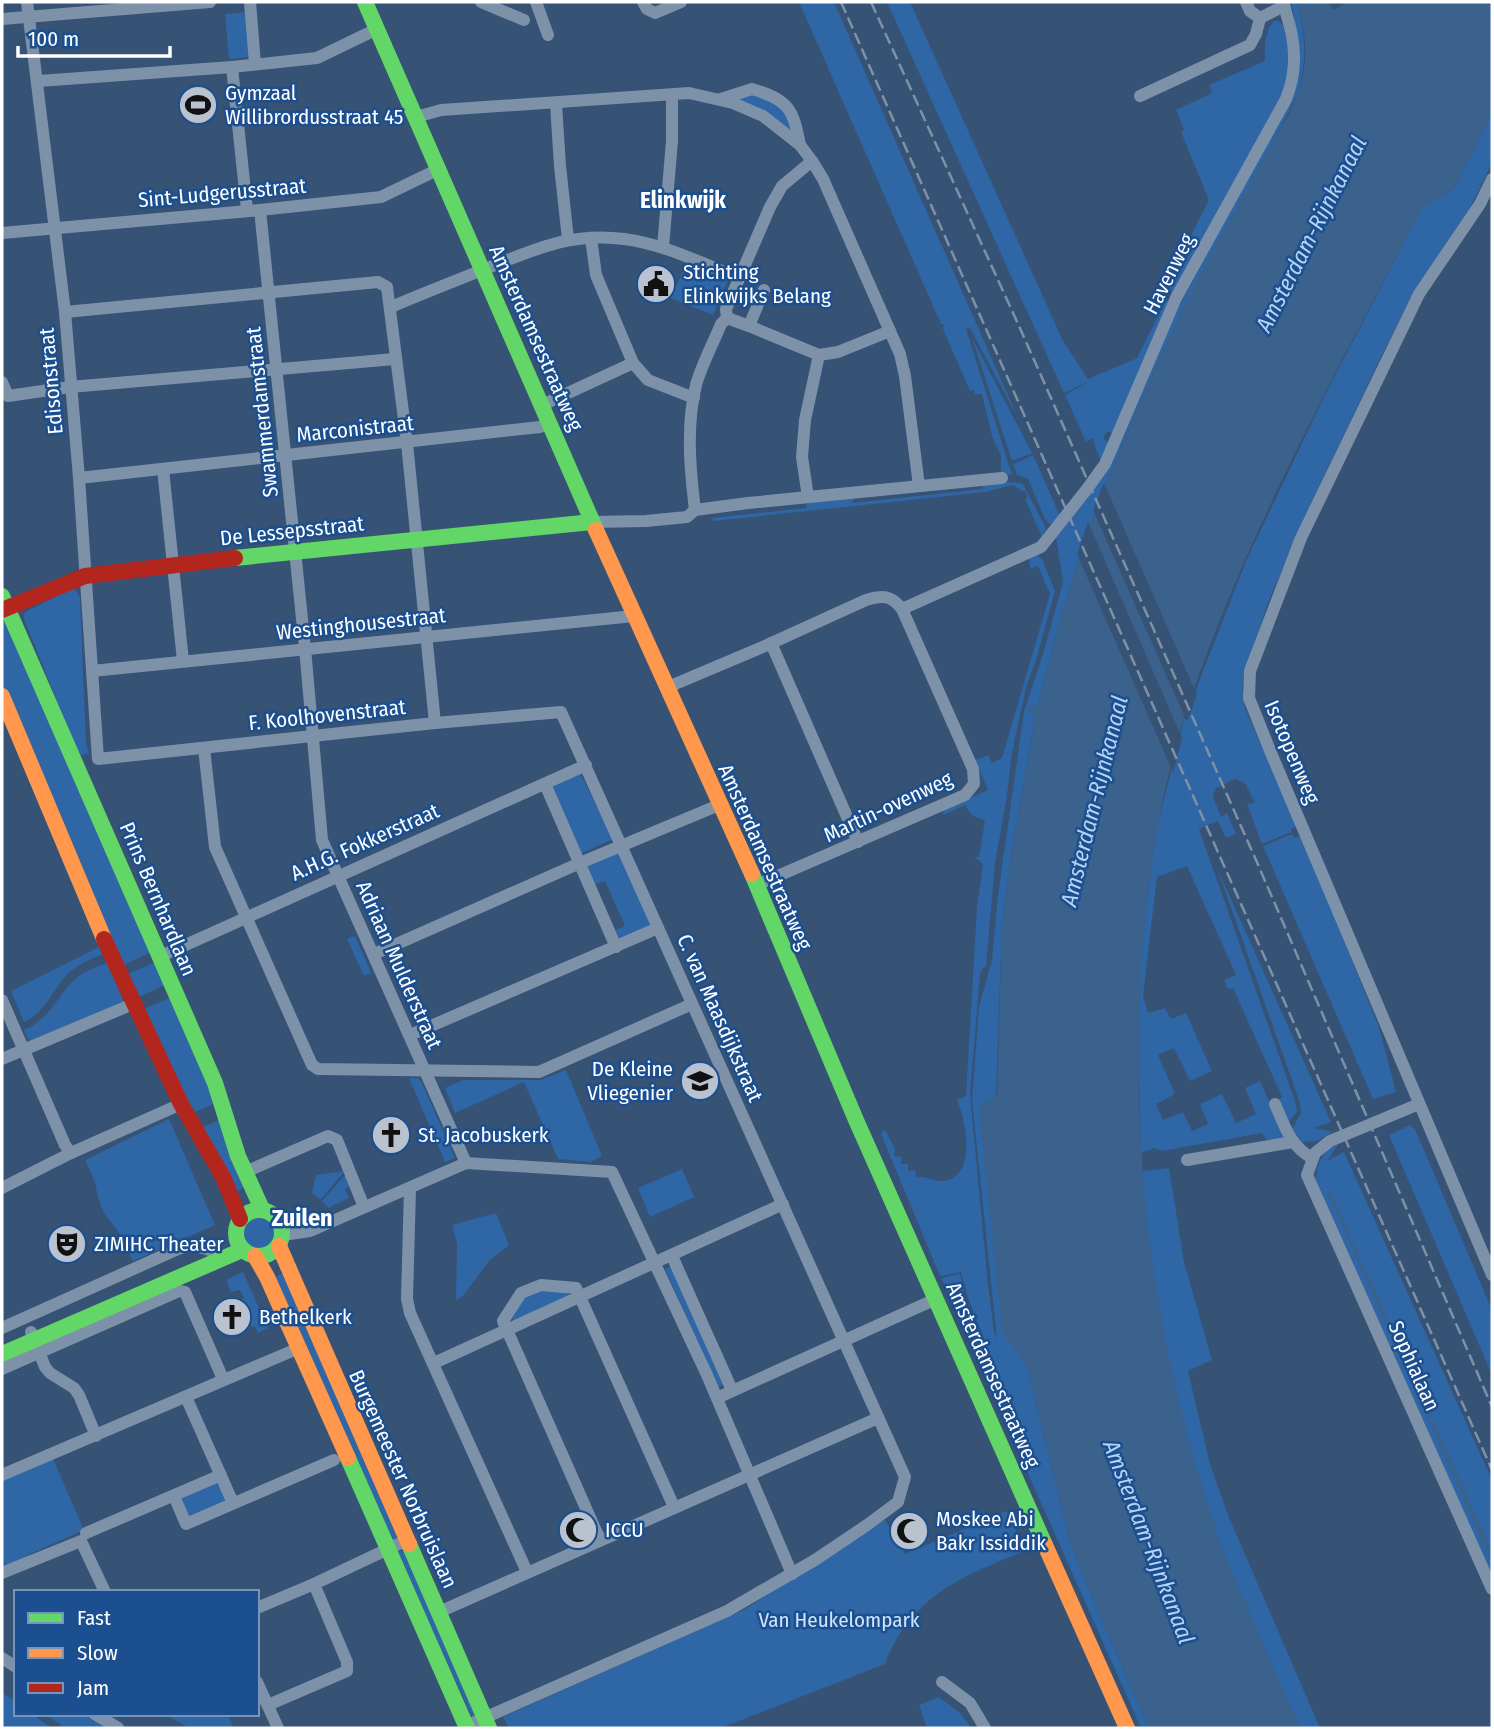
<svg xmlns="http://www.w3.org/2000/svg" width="1494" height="1730" font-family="'Fira Sans Condensed',sans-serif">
  <rect width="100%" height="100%" fill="#365274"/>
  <g fill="#2f66a5">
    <polygon points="799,2 834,2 1019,420 970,328 966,329 1012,475 1001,474 1001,456 992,436 982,394 975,394 974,390 970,391 943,329 944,324 941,324"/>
    <polygon points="887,2 910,2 1063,341 1088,379 1137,358 1166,300 1169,302 1113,434 1108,431 1103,437 1109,444 1100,464 1100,459 1092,438 1086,442 1065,395 1090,381 1064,393"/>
    <path d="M1291,2H1297C1306,33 1307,62 1298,93C1267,157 1230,217 1198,280C1129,416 1071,558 1038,706L1031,705L1035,718L1011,855L1002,925L996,1096L1030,1379L1069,1538L1087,1586L1149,1728H1141L951,1300L956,1298L951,1299L941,1278L960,1274L964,1293L962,1295H964L969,1308L1009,1409L1016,1422L967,1295L961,1272L940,1276L881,1134L885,1130L895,1149L894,1156L901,1157V1164H908V1171L915,1170L916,1177C926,1175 934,1182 944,1181C977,1176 966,1120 957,1100L966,1096L977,907L983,864L974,857H979L985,820C975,818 970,815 965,805L943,815L944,810L988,790L975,760L988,755L992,763L1002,758L1050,594L1038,566L1030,569V558L1037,555L1042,559L1055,591L1036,660L1026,687L1012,753L1006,802L995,863L986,967H983L980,974L970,1094L988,1285L994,1332L997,1339L972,1100L979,1007L992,960L998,895L1024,712L1044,651L1063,582L1056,537L1109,469L1138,395L1171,322L1275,126L1298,39Z"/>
    <polygon points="246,12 250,57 229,59 225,14"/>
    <path d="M1274,21H1279C1295,38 1288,67 1286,87L1173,294L1165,289L1179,261L1184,263L1191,250L1185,247L1209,200L1181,132L1184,130L1176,110L1212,93L1209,85L1265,61C1264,49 1265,30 1274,21Z"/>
    <polygon points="756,94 789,113 791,130 764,112 739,100 739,98"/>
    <polygon points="1492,114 1492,163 1469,210 1413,293 1379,361 1303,520 1268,603 1245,672 1242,686 1245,708 1297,826 1291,829 1292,832 1262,844 1247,804 1255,803 1245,783 1235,779 1216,788 1213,797 1221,817 1227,813 1236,834 1226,838 1218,821 1199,829 1296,1104 1297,1112 1288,1123 1278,1100 1282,1097 1233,988 1228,989 1224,980 1236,975 1187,866 1157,877 1143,996 1148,1013 1165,1008 1171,1019 1186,1013 1212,1071 1190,1081 1174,1048 1158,1055 1175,1094 1156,1104 1163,1120 1183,1112 1192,1131 1208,1124 1200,1104 1222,1094 1236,1123 1256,1114 1245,1088 1260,1081 1285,1137 1282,1140 1267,1141 1262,1133 1162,1151 1154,1148 1141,1153 1138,1040 1142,937 1156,831 1184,720 1246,561 1324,397 1422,208 1454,188"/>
    <polygon points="686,264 728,280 713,315 671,298"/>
    <polygon points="972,338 1032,453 1012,461"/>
    <polygon points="1033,455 1060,516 1054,524 1049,524 1045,519 1028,479 1017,475 1013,464"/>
    <polygon points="1001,481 1023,484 1046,528 1042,537 1025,499 1028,497 1025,491 1022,491 1013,485 985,492 714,521 712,518 807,508 806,505 809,500 849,496 854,499 853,503 983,489 982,484"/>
    <polygon points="72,588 75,588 80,598 86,743 89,753 79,756 24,619 24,614 27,611"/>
    <polygon points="9,618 154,951 120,967 2,686 2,622"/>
    <polygon points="580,773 613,839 580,854 551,787"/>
    <polygon points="1292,834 1294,838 1301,836 1379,1027 1396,1092 1373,1099 1263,846"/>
    <polygon points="618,853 651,926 620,940 615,930 625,926 605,881 594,885 586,867"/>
    <polygon points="1217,868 1331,1122 1314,1128 1333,1132 1317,1141 1302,1142 1292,1129 1301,1113 1300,1103"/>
    <polygon points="355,936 371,973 364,976 347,939"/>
    <path d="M103,945L106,953C91,959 75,965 64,978C51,994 44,1013 24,1022L11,991Z"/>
    <path d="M109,962L124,1002L34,1042L27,1038L24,1030C49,1019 54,1002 71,983C81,972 96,967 109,962Z"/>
    <polygon points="156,962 165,985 135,999 125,975"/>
    <polygon points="172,997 218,1102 191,1114 141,1010"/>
    <polygon points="566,1070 602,1156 591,1162 558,1159 524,1082 455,1113 445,1088 463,1080 540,1080"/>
    <polygon points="409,1078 417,1078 421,1081 455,1158 445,1162"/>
    <polygon points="224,1118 248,1186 233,1193 199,1129"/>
    <polygon points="169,1119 215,1225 133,1261 120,1234 104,1213 98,1198 95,1182 85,1160"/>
    <polygon points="1410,1125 1415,1129 1492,1310 1492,1375 1389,1135"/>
    <path d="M1339,1143L1327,1161L1344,1152L1492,1480V1576L1316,1180C1316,1163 1323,1151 1339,1143Z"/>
    <path d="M1169,1168L1184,1262L1212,1360L1188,1371L1210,1464L1228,1515L1320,1728H1300C1274,1669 1244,1609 1222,1548C1178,1427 1152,1299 1142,1171Z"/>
    <polygon points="682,1169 694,1197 650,1217 638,1188"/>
    <polygon points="345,1171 320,1200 312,1193 316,1175"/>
    <polygon points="347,1173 352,1185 345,1189 349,1198 328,1208 322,1201"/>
    <polygon points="496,1213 509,1245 489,1261 463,1296 456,1300 457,1244 452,1225"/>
    <circle cx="260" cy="1233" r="16"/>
    <polygon points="673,1266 725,1384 718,1387 665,1269"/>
    <polygon points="243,1272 268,1328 258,1333 255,1326 252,1327 240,1300 244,1298 240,1290 231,1292 226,1280"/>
    <polygon points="285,1272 398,1536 393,1541 271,1279"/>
    <polygon points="543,1288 568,1290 569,1297 514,1322 511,1315 526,1295"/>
    <polygon points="53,1459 84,1530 28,1555 29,1558 7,1567 2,1559 2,1481"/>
    <path d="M218,1482L226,1497L224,1503L192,1518C181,1514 180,1506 182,1495Z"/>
    <path d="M1007,1511L1025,1551C961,1577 911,1596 885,1664L721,1728H509L503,1717L745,1609L885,1520L905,1554Z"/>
    <polygon points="401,1551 407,1552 475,1715 472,1717 397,1552"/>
    <polygon points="2,1693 16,1701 16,1714 31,1714 52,1728 2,1728"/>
    <polygon points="939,1697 959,1712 970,1726 963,1728 927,1728 919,1705"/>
    <path d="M42,1714C65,1714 91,1710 108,1728H59L61,1724Z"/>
    <polygon points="165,1714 227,1714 234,1728 189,1728"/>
  </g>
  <g fill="#3b618d">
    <path d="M1297,2H1329L1333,10L1343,5L1345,2H1492V114L1454,188L1422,208C1336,373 1240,544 1183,722C1155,813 1143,906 1140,1001C1132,1189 1161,1374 1223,1551L1300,1728H1149L1087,1586L1069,1538L1027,1367L1002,1332L979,1105L981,1106L997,1095L1002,925L1011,855L1035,719L1029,712L1031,705L1038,706C1071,558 1129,416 1197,281C1219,239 1242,197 1265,156C1276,135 1292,113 1299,90C1309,61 1306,31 1297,2Z"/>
    <polygon points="1330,1191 1492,1551 1492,1563 1328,1194"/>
  </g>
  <g fill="#365274">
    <polygon points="1104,483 1197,695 1187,722 1093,510"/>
    <polygon points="1088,522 1182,738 1173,772 1077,554"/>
  </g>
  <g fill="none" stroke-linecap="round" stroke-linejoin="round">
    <g stroke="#7d92a8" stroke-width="12">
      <polyline points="27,2 65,312 79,478 98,759 435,723 561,712 905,1477 898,1502 867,1525 815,1560 727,1611 466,1726"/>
      <polyline points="250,2 255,64"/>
      <polyline points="481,2 524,20"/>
      <polyline points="536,2 548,35"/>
      <polyline points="643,2 647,9 655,13 681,2"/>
      <polyline points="1246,2 1250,11 1260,18 1284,6"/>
      <polyline points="2,19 210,2"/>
      <polyline points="39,81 232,67"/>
      <polyline points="1140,96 1250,45 1256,34 1260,18"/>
      <path d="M721,99L752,89C790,100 793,110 800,145"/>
      <polyline points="556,104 560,166 568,239"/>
      <polyline points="416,117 441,110 689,93 733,103 763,116 800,145 812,161 823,179 900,354 905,376 919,486"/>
      <polyline points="1492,179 1480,204 1419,294 1301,538 1250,671 1249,698 1271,753 1492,1275"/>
      <polyline points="247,210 232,67 317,58 377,29"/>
      <polyline points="260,210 305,648 322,840 466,1163"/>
      <polyline points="2,233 260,210 381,197 439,169"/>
      <polyline points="591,238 596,275 633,363"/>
      <polyline points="663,247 672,141 672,96"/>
      <path d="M391,307C424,293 457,280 490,267C536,249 572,232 624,239C664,244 701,263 739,278"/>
      <polyline points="65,312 378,282 387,287 407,443 435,723"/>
      <polyline points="727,318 749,326 764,290"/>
      <polyline points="749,326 819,355 838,352 890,331"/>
      <polyline points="2,382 8,396 70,387 395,359"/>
      <polyline points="542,405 633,363 648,380 694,398"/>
      <polyline points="163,469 183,661"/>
      <polyline points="79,478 540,427 550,423"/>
      <polyline points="808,497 802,457 805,420 819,355"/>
      <path d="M695,510C690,469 686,425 696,385C702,364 713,344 721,324L727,318L726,309L770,207L782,186L812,161"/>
      <polyline points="592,522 646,521 687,517 695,510 748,503 1002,478"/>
      <polyline points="771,643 858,842"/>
      <polyline points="92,671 634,616"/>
      <path d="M668,687L765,646L866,600C883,595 891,595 902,609L1041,547L1087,489L1105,464L1176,298L1286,99C1294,79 1296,57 1292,36C1290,24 1285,13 1284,2"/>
      <polyline points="204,748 215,847 312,1065 318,1069 539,1072 692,1004"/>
      <polyline points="545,784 616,947"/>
      <polyline points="757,885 965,795 974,784 973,769 902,609"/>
      <polyline points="374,954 580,863 719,805"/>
      <polyline points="161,956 586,765"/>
      <polyline points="2,1000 65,1145 71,1153"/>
      <polyline points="410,1035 658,928"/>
      <polyline points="2,1059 133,1004"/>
      <path d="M1275,1104C1284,1125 1291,1147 1312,1158"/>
      <polyline points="1419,1104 1330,1141 1315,1153 1307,1175 1492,1589"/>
      <polyline points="1187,1160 1293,1142"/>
      <polyline points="245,1172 328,1136 337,1140 364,1207"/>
      <polyline points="2,1188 71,1153 181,1104"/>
      <polyline points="410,1189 407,1299 410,1313 527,1572"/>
      <polyline points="283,1235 310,1231 466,1163 612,1172 707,1375 792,1574"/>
      <polyline points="672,1256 732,1390"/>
      <polyline points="2,1328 178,1249 191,1245 213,1251"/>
      <polyline points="31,1332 45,1367 50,1373 74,1388 79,1395 96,1436"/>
      <polyline points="434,1363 783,1204"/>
      <polyline points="2,1369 179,1291 185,1292 223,1379"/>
      <polyline points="186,1397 233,1503"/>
      <polyline points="717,1398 936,1299"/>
      <polyline points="2,1475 299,1348"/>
      <polyline points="174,1496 186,1524 334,1460"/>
      <polyline points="86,1533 221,1475"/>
      <polyline points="600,1540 503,1321 521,1293 541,1285 576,1288 674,1507"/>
      <polyline points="2,1573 81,1541 105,1592"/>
      <polyline points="257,1608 314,1584 407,1540"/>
      <polyline points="439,1612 878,1418"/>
      <polyline points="2,1658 16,1667"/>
      <polyline points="257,1682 278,1728"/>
      <polyline points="942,1682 970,1703 985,1728"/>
      <polyline points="268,1705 347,1671 347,1662 314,1584"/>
      <polyline points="95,1714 118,1728"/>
    </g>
    <g stroke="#63d668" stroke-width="16">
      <polyline points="365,2 596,530"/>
      <polyline points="235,558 592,522"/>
      <polyline points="2,596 215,1083 238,1156 262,1209"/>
      <polyline points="752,874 856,1120 1045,1545"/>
      <circle cx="259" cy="1233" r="23"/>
      <polyline points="2,1354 242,1250"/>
      <polyline points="348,1458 467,1728"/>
      <polyline points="409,1544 489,1728"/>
    </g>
    <g stroke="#ff974d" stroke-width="16">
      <polyline points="596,530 752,874"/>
      <polyline points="2,696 104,939"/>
      <polyline points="279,1246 409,1544"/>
      <polyline points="255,1256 267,1277 348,1458"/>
      <polyline points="1045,1545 1127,1728"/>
    </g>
    <g stroke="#b3261e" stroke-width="16">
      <polyline points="2,610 85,576 235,558"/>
      <polyline points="104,939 181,1104 223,1177 240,1219"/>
    </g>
    <g stroke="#7e92a7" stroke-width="2.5" stroke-dasharray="12 5" stroke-linecap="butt">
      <polyline points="841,2 1492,1470"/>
      <polyline points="871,2 1019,326 1256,860 1492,1407"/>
    </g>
  </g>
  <defs>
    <g id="stadium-disc" transform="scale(2.0125)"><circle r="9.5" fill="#b9c2ce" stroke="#1b4f8f"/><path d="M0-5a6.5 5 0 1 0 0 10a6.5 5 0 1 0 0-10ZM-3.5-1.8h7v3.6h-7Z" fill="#111"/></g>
    <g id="civic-disc" transform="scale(2.0125)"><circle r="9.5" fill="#b9c2ce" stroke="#1b4f8f"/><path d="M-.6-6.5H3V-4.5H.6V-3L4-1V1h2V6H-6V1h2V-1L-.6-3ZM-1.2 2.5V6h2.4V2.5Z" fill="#111"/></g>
    <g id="school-disc" transform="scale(2.0125)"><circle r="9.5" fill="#b9c2ce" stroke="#1b4f8f"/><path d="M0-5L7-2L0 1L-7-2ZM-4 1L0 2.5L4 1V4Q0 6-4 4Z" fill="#111"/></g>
    <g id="church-disc" transform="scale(2.0125)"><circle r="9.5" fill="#b9c2ce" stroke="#1b4f8f"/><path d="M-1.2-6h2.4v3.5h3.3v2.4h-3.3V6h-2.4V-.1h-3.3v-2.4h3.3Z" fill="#111"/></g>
    <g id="theatre-disc" transform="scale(2.0125)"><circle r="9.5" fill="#b9c2ce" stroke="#1b4f8f"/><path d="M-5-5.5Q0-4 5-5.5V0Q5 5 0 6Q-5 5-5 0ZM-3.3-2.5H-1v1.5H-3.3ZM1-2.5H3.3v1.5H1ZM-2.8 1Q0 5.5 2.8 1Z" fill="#111"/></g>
    <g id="mosque-disc" transform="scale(2.0125)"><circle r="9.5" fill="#b9c2ce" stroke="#1b4f8f"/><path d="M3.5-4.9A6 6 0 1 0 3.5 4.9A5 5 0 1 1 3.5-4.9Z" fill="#111"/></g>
  </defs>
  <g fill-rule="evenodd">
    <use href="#stadium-disc" x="198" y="105"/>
    <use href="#civic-disc" x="656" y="284"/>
    <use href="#school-disc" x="700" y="1081"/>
    <use href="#church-disc" x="391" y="1135"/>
    <use href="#theatre-disc" x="67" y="1244"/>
    <use href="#church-disc" x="232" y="1317"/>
    <use href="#mosque-disc" x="578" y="1530"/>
    <use href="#mosque-disc" x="909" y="1531"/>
  </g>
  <g text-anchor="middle" stroke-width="5" stroke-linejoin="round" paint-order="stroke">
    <g font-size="21" fill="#fff" stroke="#1b4f8f" text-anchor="start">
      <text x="225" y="100">Gymzaal<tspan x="225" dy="24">Willibrordusstraat 45</tspan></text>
      <text x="683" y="279">Stichting<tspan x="683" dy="24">Elinkwijks Belang</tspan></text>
      <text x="673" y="1076" text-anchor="end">De Kleine<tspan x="673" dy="24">Vliegenier</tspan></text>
      <text x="418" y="1142">St. Jacobuskerk</text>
      <text x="94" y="1251">ZIMIHC Theater</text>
      <text x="259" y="1324">Bethelkerk</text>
      <text x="936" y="1526">Moskee Abi<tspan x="936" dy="24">Bakr Issiddik</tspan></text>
      <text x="605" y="1537">ICCU</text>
    </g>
    <g font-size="21" fill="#fff" stroke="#1b4f8f">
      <text transform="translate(222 193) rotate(-5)" y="7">Sint-Ludgerusstraat</text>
      <text transform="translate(1169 274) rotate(-63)" y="7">Havenweg</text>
      <text transform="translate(536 338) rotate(66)" y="7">Amsterdamsestraatweg</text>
      <text transform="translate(51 381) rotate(-95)" y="7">Edisonstraat</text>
      <text transform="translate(262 412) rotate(-96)" y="7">Swammerdamstraat</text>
      <text transform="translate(355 429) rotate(-6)" y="7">Marconistraat</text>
      <text transform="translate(292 531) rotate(-6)" y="7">De Lessepsstraat</text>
      <text transform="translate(361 624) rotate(-6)" y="7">Westinghousestraat</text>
      <text transform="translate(327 715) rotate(-6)" y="7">F. Koolhovenstraat</text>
      <text transform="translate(1292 752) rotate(67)" y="7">Isotopenweg</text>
      <text transform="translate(888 807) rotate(-25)" y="7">Martin-ovenweg</text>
      <text transform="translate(365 842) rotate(-24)" y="7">A.H.G. Fokkerstraat</text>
      <text transform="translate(765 857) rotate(66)" y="7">Amsterdamsestraatweg</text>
      <text transform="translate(158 899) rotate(67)" y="7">Prins Bernhardlaan</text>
      <text transform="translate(399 965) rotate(66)" y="7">Adriaan Mulderstraat</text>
      <text transform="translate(720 1018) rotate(66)" y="7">C. van Maasdijkstraat</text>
      <text transform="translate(1414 1366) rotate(66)" y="7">Sophialaan</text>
      <text transform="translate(993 1375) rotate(66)" y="7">Amsterdamsestraatweg</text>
      <text transform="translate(403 1479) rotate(66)" y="7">Burgemeester Norbruislaan</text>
    </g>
    <g font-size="21" fill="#cfe3fa" stroke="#1b4f8f">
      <text x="839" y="1627">Van Heukelompark</text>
    </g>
    <g font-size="23" font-weight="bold" fill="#fff" stroke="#1b4f8f">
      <text x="683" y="208">Elinkwijk</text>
    </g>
    <g font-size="23" font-style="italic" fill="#b5d3f5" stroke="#1b4f8f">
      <text transform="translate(1311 234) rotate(-63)" y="8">Amsterdam-Rijnkanaal</text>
      <text transform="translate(1094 801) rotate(-76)" y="8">Amsterdam-Rijnkanaal</text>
      <text transform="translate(1149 1542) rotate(69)" y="8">Amsterdam-Rijnkanaal</text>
    </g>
    <g font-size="24" font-weight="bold" fill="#fff" stroke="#1b4f8f">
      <text x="302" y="1226">Zuilen</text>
    </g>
  </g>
  <rect width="1494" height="1730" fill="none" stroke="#ffffff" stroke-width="7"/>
  <rect x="14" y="1590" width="245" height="126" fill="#1b4f8f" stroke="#7695bc" stroke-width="2"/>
  <rect x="28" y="1613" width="35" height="10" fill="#63d668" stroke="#7695bc" stroke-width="2"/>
  <text x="77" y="1625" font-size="21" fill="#ffffff">Fast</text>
  <rect x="28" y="1648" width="35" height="10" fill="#ff974d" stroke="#7695bc" stroke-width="2"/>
  <text x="77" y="1660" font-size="21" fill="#ffffff">Slow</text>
  <rect x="28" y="1683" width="35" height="10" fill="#b3261e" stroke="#7695bc" stroke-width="2"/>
  <text x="77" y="1695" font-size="21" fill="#ffffff">Jam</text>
  <path d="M18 46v10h152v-10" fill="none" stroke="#ffffff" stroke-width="3.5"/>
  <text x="28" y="46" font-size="21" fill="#ffffff" stroke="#1b4f8f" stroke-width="5" paint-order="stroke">100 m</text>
</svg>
